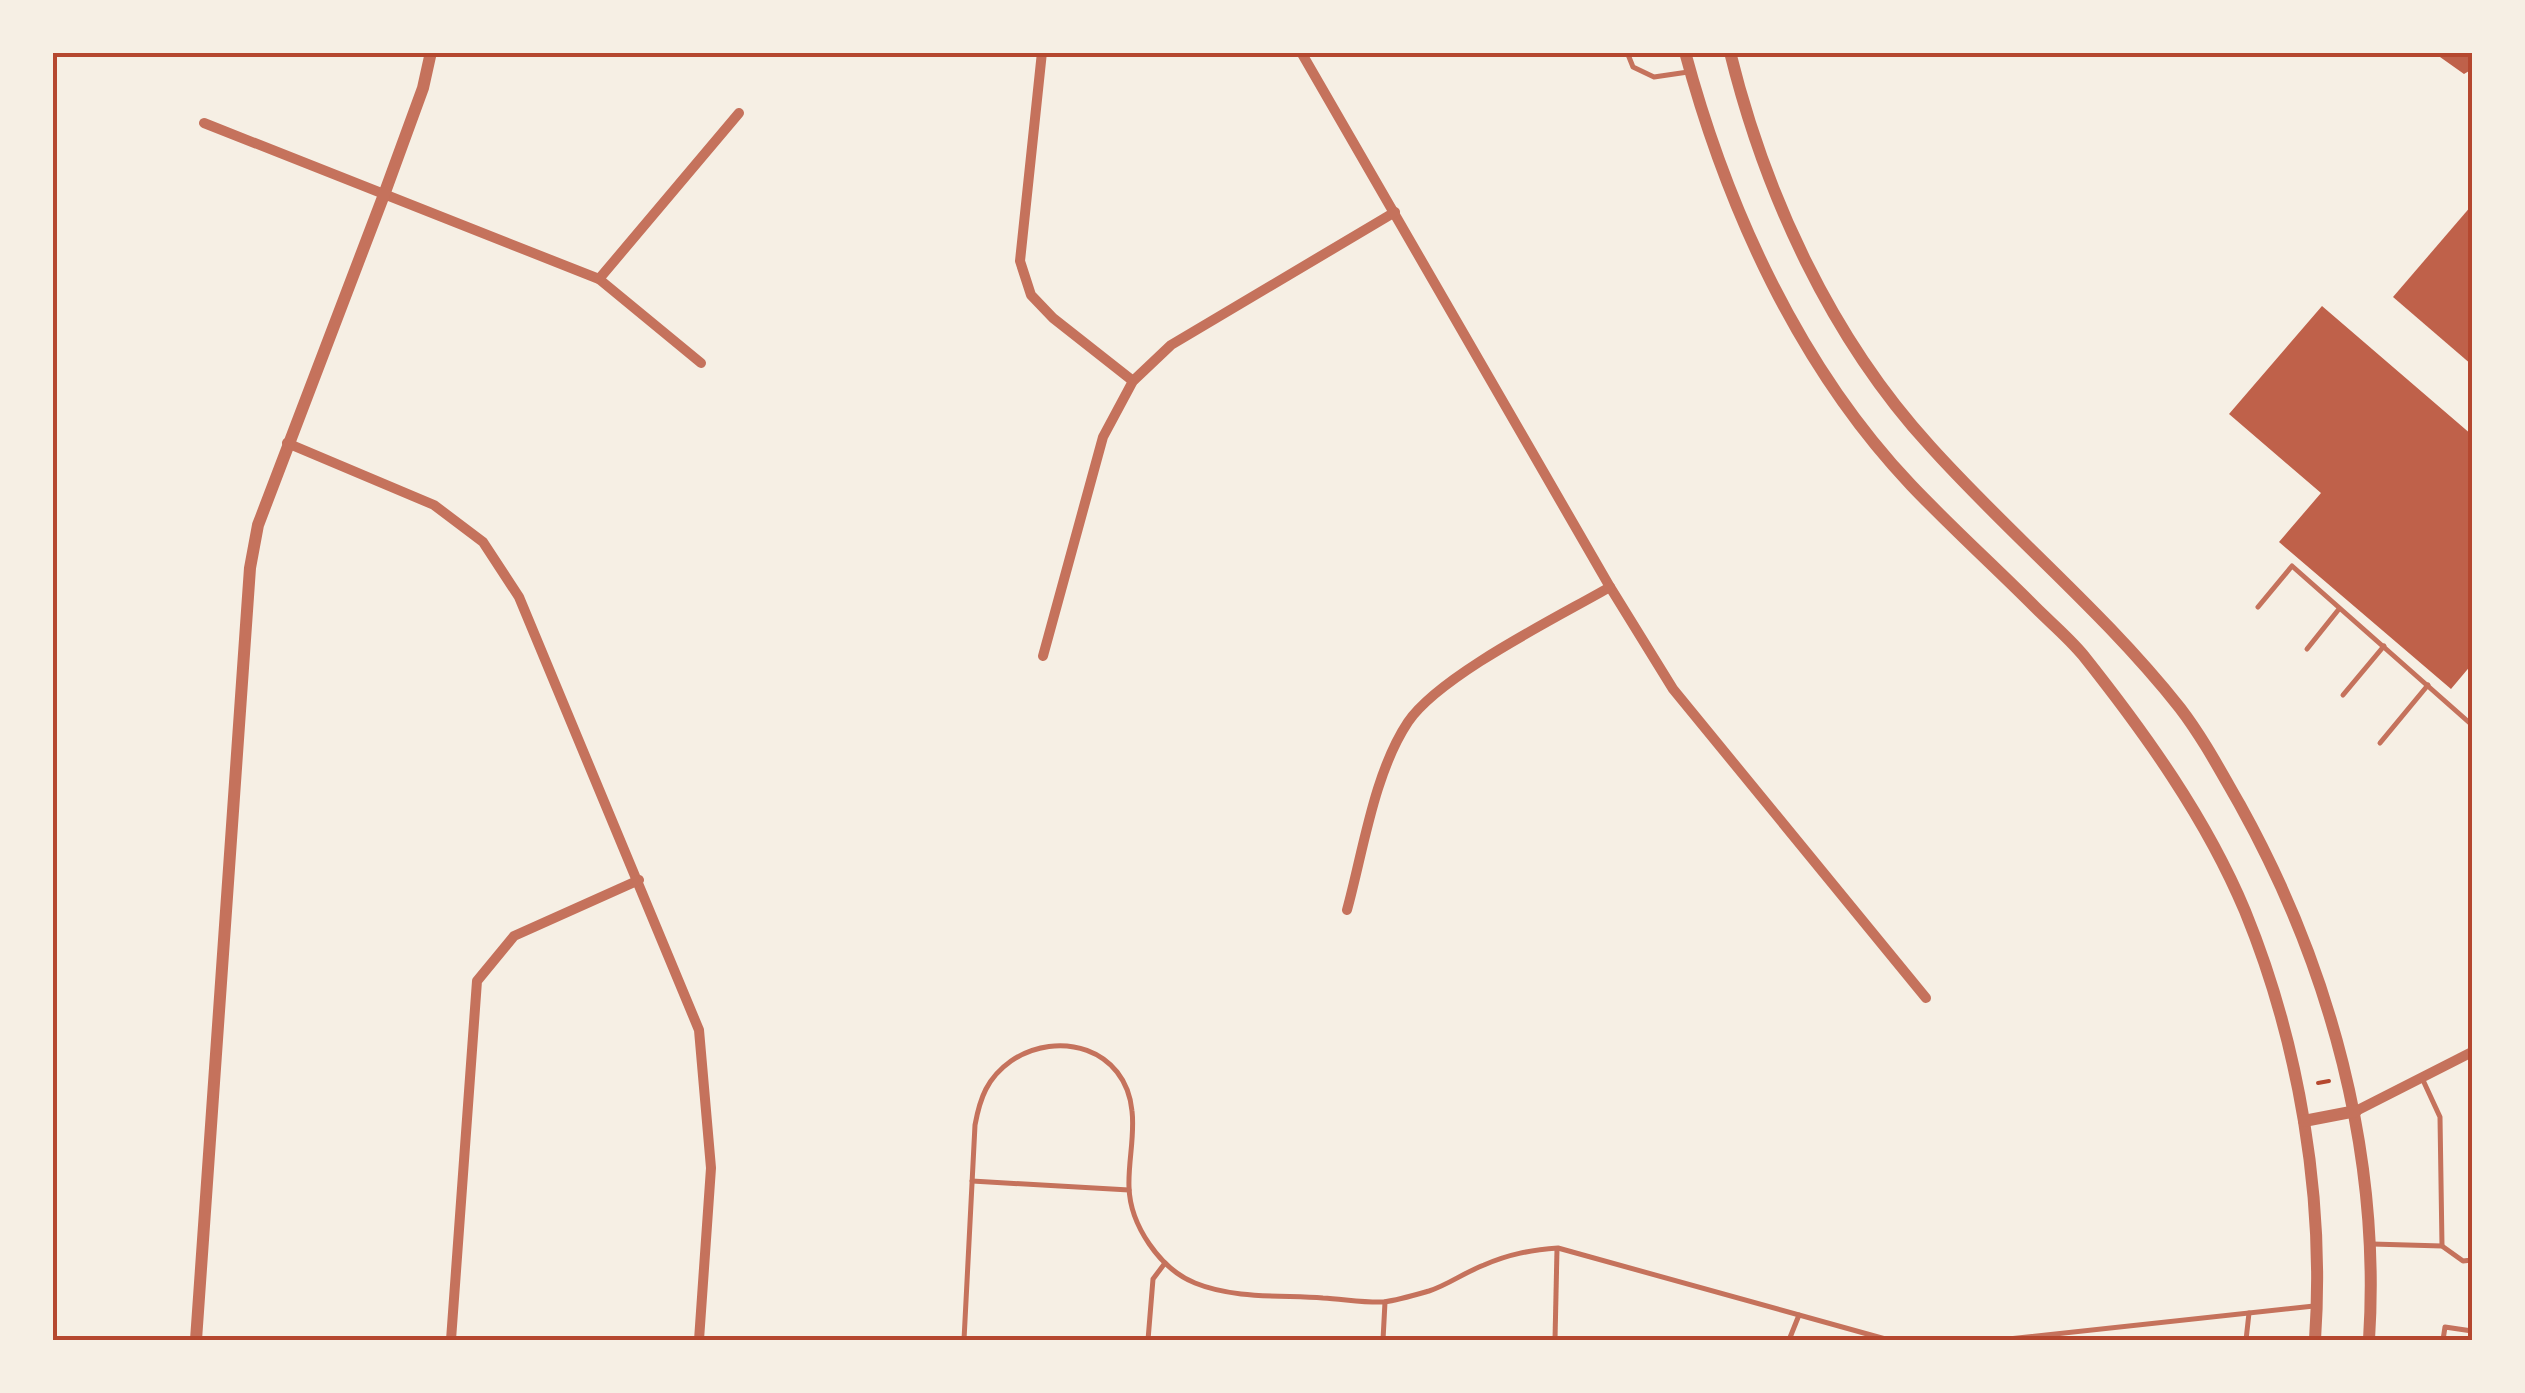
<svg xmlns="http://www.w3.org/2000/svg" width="2525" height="1393" font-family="Signika,sans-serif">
  <rect width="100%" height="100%" fill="#f6efe4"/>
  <g fill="#bf614a">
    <polygon points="2443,52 2472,52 2472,74 2469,71 2464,74 2440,57"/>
    <polygon points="2472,205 2472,365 2393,297"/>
    <polygon points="2322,306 2472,435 2472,664 2451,689 2279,542 2321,493 2229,414"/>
  </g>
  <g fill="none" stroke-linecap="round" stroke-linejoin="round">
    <polyline stroke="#b5482f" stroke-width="4" points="2318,1083 2329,1081"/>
    <g stroke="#c5725c" stroke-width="5">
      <polyline points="1627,52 1633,67 1654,77 1688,72"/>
      <polyline points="2258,607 2292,566 2472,725"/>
      <polyline points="2307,649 2339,609"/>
      <polyline points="2343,695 2384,646"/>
      <polyline points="2380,743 2428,685"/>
      <polyline points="2422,1078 2440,1117 2442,1246"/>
      <polyline points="972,1181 1129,1190"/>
      <polyline points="2372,1244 2442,1246 2463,1261 2472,1260"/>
      <path d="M964,1340L975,1125C980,1098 987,1078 1011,1061C1058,1029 1126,1048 1132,1111C1135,1136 1128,1162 1129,1187C1130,1225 1160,1269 1195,1283C1234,1299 1282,1295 1323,1298C1343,1299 1365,1303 1384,1302C1398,1300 1415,1295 1429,1291C1448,1285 1465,1272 1484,1265C1509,1254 1531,1250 1558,1248L1889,1340"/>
      <polyline points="1148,1340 1153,1279 1165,1263"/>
      <polyline points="1383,1340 1385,1302"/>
      <polyline points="1555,1340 1557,1249"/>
      <polyline points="1789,1340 1799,1315"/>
      <polyline points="1999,1340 2314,1306"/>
      <polyline points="2246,1340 2249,1313"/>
      <polyline points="2443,1340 2445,1327 2472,1331"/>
    </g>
    <g stroke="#c5725c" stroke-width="10">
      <polyline points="1042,52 1020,261 1031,295 1053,318 1133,381"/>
      <polyline points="1301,52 1610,587 1673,689 1926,998"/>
      <polyline points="204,123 599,279 701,363"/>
      <polyline points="599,279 739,113"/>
      <polyline points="287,443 434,505 483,542 519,597 699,1030 711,1168 699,1340"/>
      <polyline points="1043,656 1103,437 1133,381 1171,345 1395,212"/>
      <path d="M1347,910C1363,852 1374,773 1408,722C1440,675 1558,617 1610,587"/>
      <polyline points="2356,1111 2472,1052"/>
      <polyline points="451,1340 477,981 514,936 639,880"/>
    </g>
    <g stroke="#c5725c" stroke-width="12">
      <path d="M1685,52C1727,208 1799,367 1911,485C1951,527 1994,566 2035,607C2051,623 2069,638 2083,655C2145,733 2206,818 2245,911C2299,1043 2325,1197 2315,1340"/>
      <path d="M1730,52C1765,194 1831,338 1930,446C2011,536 2105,613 2180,708C2203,738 2221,772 2240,805C2330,967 2381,1154 2369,1340"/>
      <polyline points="2304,1121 2356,1111"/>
      <polyline points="196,1340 250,568 258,525 385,192 423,88 431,52"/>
    </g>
  </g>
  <rect width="2525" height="1393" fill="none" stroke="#f6efe4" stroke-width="110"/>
  <rect x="55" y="55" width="2415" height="1283" fill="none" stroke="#b5482f" stroke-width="4"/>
</svg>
